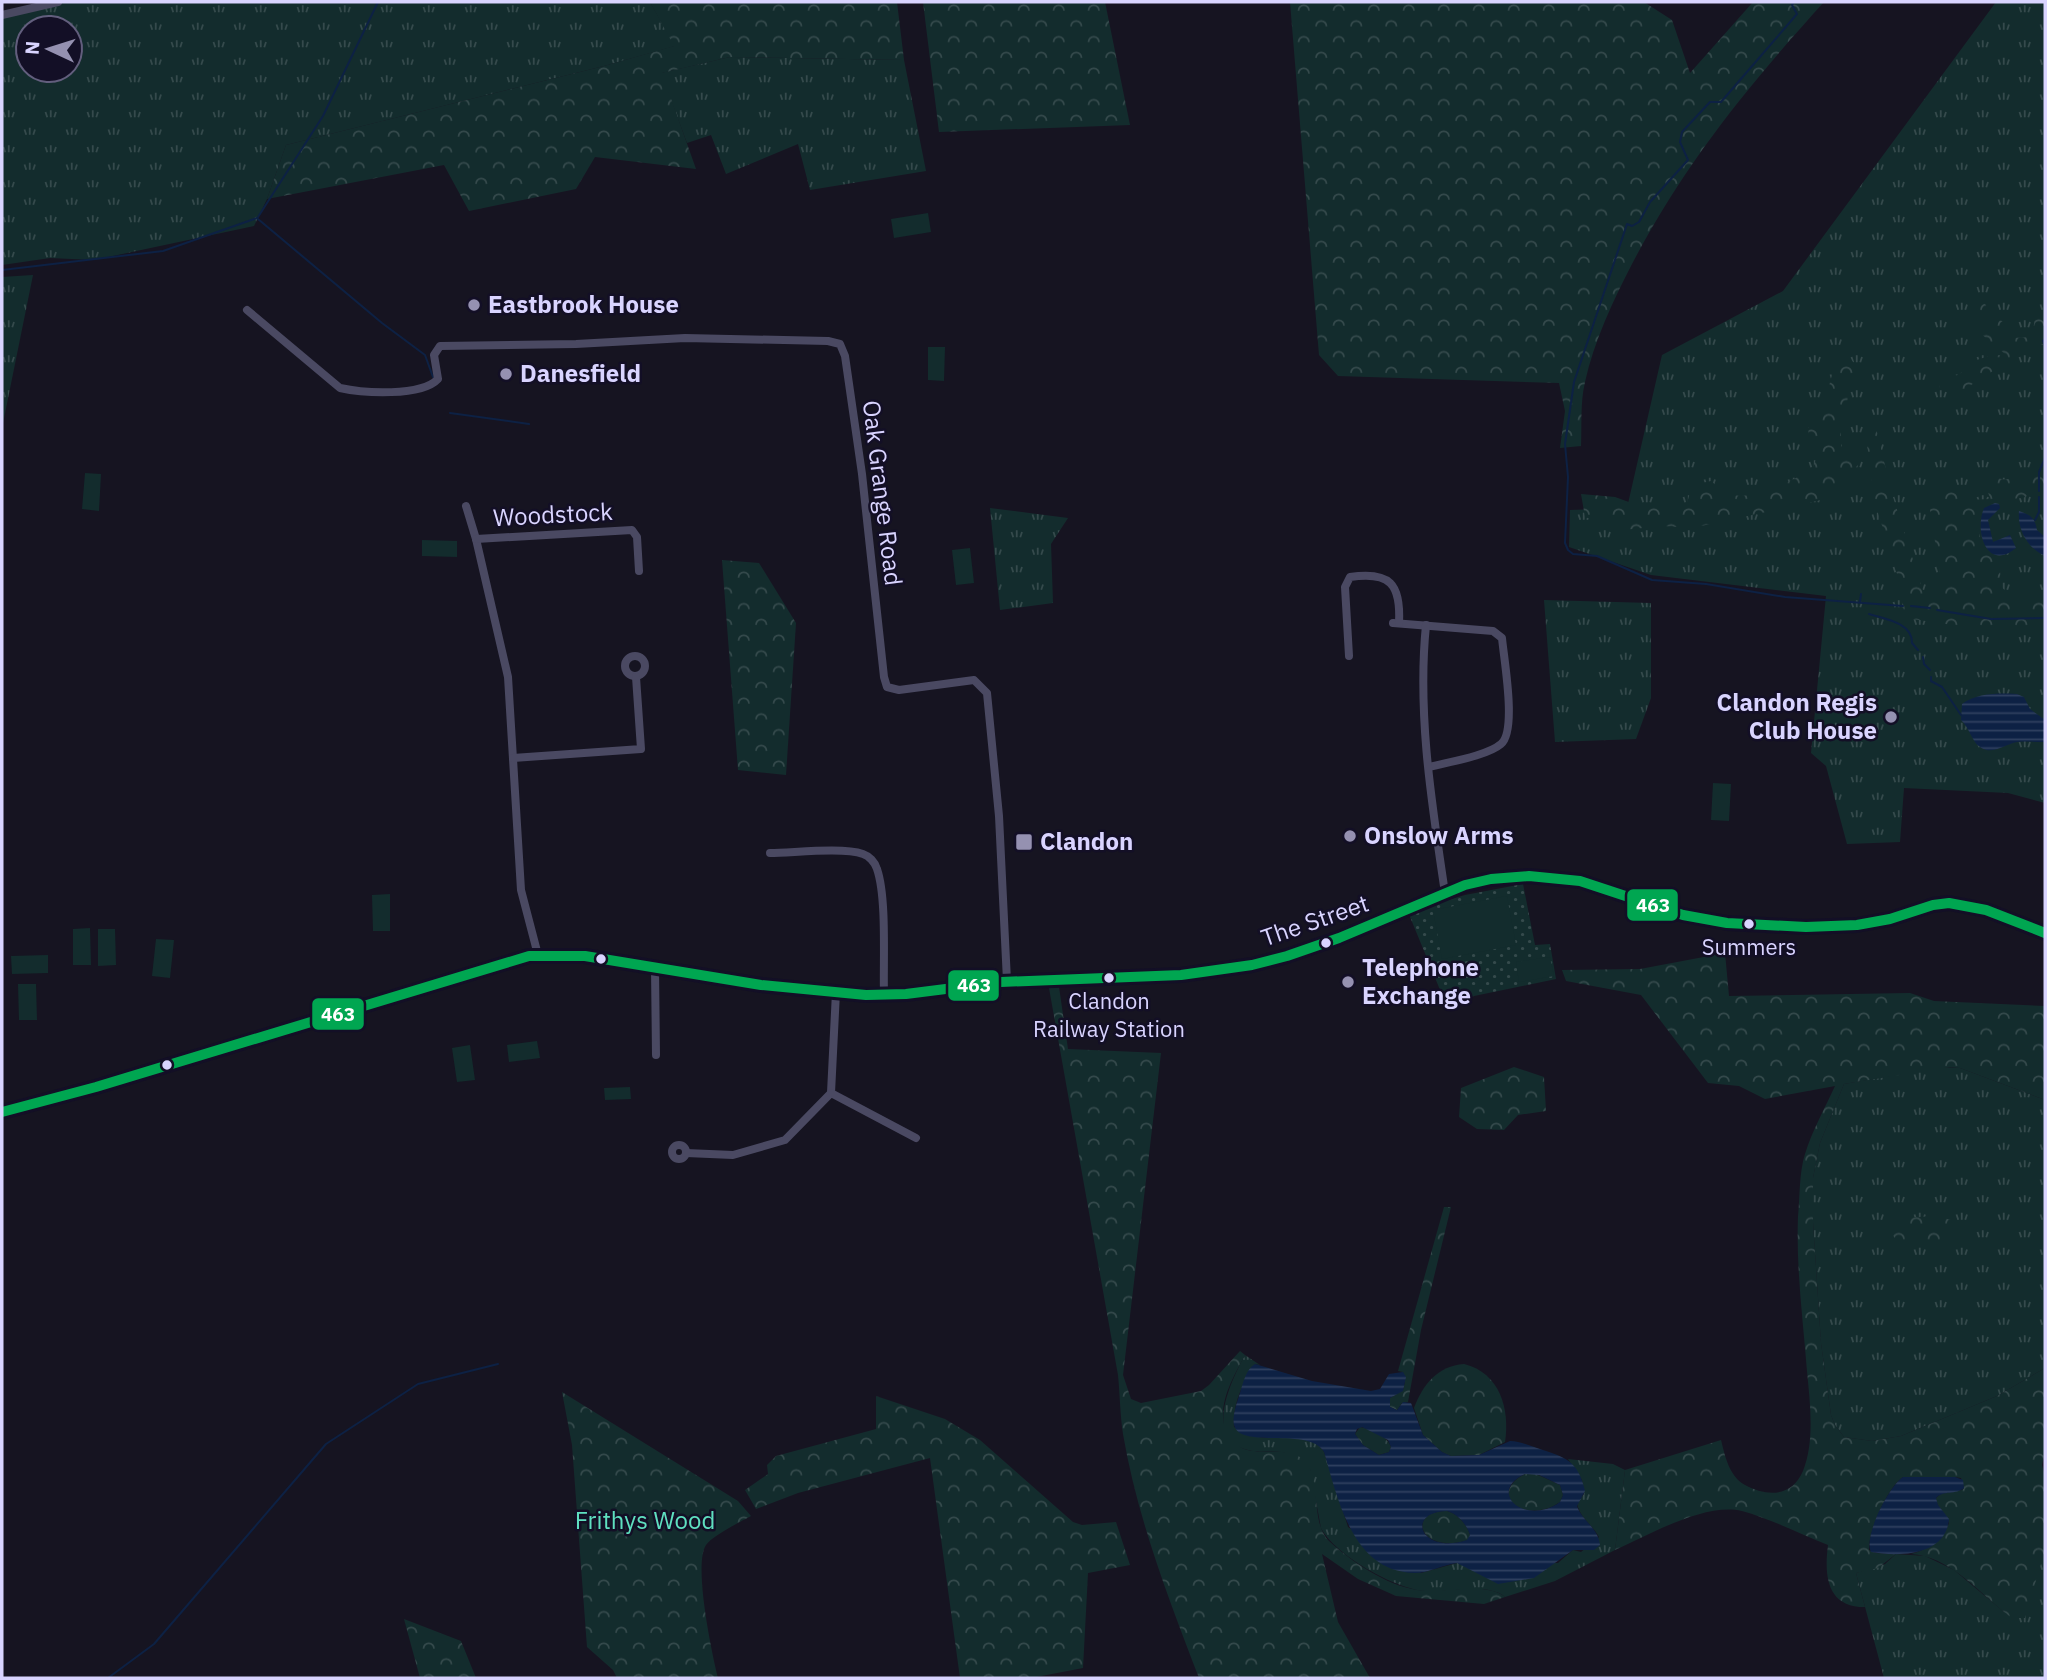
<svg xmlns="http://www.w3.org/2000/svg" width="2047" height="1680" font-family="'IBM Plex Sans',sans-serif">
  <defs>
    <pattern id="grass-tufts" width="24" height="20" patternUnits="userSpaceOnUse" patternTransform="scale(1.75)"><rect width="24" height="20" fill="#132c2d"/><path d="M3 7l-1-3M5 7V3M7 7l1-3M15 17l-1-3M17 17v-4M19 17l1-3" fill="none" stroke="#354a4c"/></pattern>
    <pattern id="forest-crowns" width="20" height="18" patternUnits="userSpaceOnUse" patternTransform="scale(1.75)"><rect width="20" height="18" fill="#132c2d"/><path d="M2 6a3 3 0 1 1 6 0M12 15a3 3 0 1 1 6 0" fill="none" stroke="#354a4c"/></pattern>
    <pattern id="park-dots" width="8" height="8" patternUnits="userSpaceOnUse" patternTransform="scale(1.75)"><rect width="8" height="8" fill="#132c2d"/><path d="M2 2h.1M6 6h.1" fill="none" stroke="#354a4c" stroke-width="1.8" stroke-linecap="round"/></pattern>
    <pattern id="water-rules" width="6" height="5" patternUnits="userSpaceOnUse" patternTransform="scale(1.75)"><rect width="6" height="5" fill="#0d2144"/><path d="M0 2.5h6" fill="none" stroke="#304060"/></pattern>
  </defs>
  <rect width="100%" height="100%" fill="#161421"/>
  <g fill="url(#grass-tufts)" fill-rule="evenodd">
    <path d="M67,2H650L675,46L604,66L286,145L267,199L254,226L94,260L50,258L2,265V18ZM28,28H70V70H28Z"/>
    <polygon points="1996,2 2045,2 2045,803 2008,793 1904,788 1900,842 1847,844 1826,766 1811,753 1826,596 1651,575 1569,547 1570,510 1627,508 1662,355 1783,291"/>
    <polygon points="730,57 904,60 926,171 810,190 798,144 726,174 711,135 687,143 661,73"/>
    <polygon points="33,275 2,428 2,277"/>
    <polygon points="990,508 1068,518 1051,544 1053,603 1000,610"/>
    <polygon points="1544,600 1651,603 1651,698 1636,739 1555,742"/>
    <polygon points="1942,1067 1960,1068 2045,1100 2045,1368 1997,1396 1901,1436 1872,1441 1844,1437 1835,1425 1831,1415 1821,1343 1813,1222 1813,1178 1820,1143 1844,1084"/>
    <path d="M1245,1355L1260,1365L1255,1364C1243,1382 1232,1405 1234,1427C1241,1430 1248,1434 1255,1436C1276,1442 1311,1430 1324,1452L1348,1527L1421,1573L1457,1563H1558L1573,1550L1581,1552L1599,1537C1592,1524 1579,1517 1577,1503L1584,1494L1582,1480L1568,1459L1613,1464L1625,1470L1615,1550L1555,1581L1505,1597C1489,1582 1447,1593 1425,1591C1395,1589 1335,1555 1321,1528L1310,1469C1301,1463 1291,1453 1281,1452C1270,1450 1259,1453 1248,1450C1202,1439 1232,1379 1245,1355Z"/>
    <polygon points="2045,1550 2045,1678 1884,1678 1856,1573 1885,1564 1896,1554 1925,1556 1954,1570 2004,1612"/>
  </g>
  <g fill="url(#forest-crowns)">
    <polygon points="650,2 897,2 904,60 730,57 662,73 696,169 595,157 576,189 469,211 444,165 267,199 286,145 604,66 674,46"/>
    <polygon points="923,2 1105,2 1130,125 939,132"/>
    <path d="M1290,2H1644L1672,20L1690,73L1753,2H1824C1748,86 1685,163 1632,264C1613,301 1594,341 1585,382C1580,403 1582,426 1581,446L1560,448L1565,411L1559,383L1338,376L1319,355Z"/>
    <path d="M1965,296H1976L1986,305L1989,317L2002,321L2012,338L2032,337L2036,311L2045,310V343L2013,358L1954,396L1940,388L1937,372C1965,381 1957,372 1977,360C1985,356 1997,356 2005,354L1979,332L1975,326C1978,314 1974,310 1965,302Z"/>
    <path d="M1849,356L1855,365L1841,429V449L1863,459L1833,494L1821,500L1692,528L1664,526L1622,530L1585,517L1581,494L1615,497L1637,505L1686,507L1692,485L1711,481C1715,484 1720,490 1724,492C1749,505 1792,481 1813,468L1818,453L1808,436L1810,415C1813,411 1819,407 1822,403C1834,385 1826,368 1849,356Z"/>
    <path d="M1876,428L1892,494L1923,591L1938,590L1941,580L1928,497L1956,488L1965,500L1990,499L1982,470C2009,489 2019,475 2045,463V487L2023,498L1998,500L1981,507C1977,531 1975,559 2008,555L2009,560L2000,570L2001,586C2015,603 2025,601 2045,595V629L1987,630L1905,618L1898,577L1874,500L1865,429Z"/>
    <polygon points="722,560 759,563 796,623 786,775 738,770"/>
    <path d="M1725,953L1729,996L1910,993L1934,1001L2045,1006V1100L1960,1068L1949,1067L1844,1084L1820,1143L1813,1178V1222L1821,1343L1831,1415L1835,1425L1844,1437L1872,1441L1901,1436L1997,1396L2045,1368V1451L2042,1465L2045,1476V1550L2025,1618H2012L2004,1612C1977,1590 1948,1556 1911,1554C1928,1550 1943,1539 1949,1523C1946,1514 1936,1507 1936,1498L1942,1493L1962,1490L1964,1488L1961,1478L1955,1477H1903C1887,1488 1868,1532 1869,1550L1876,1553L1896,1554L1878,1568L1856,1573L1865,1607C1827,1607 1824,1576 1828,1545C1800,1534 1771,1519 1742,1511C1705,1502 1649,1535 1615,1550L1625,1470L1721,1440C1725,1456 1729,1476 1745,1485C1767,1497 1792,1497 1803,1471C1815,1441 1810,1403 1807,1371C1803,1320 1796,1268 1798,1217C1800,1197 1799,1173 1805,1154C1812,1131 1825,1108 1835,1086L1765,1099L1739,1086L1708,1083L1641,995L1566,981L1562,970L1640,969Z"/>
    <path d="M1059,987L1068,1049L1161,1053L1123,1375L1131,1399L1141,1403L1201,1391L1209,1385L1240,1351L1245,1355C1233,1378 1211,1413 1231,1439C1237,1446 1245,1451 1254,1451C1269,1453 1293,1448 1305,1461C1322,1479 1310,1523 1329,1541C1352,1562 1386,1585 1417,1590C1440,1594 1487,1581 1505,1597L1484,1604L1396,1596L1358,1579L1322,1554L1338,1622L1370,1678H1199C1169,1600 1137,1517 1123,1434C1120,1414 1120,1394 1118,1375L1049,988Z"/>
    <polygon points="1514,1067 1544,1077 1546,1111 1518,1115 1504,1130 1477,1129 1459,1117 1461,1088"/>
    <polygon points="1444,1207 1451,1207 1421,1330 1408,1402 1402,1403 1397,1410 1390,1407 1390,1398 1403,1390 1405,1382 1403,1372 1398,1371"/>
    <polygon points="1936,1216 1951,1220 1953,1225 1950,1239 1937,1248 1896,1239 1889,1231 1890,1224 1900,1218"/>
    <path d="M1464,1364C1500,1373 1510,1409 1505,1442L1479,1455L1451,1456L1442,1452L1423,1435L1414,1408C1423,1384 1438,1366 1464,1364Z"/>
    <path d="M562,1392L738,1501L751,1516C740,1522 712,1536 706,1545C693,1564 712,1654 718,1678H617L613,1670L587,1647L572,1445Z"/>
    <polygon points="876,1396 945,1419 980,1440 1073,1522 1082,1525 1116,1522 1130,1565 1088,1573 1083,1668 1031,1678 960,1678 930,1458 798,1493 756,1509 745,1490 768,1474 767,1465 776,1456 876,1429"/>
    <path d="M1360,1427C1371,1429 1387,1436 1391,1447L1389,1452L1379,1455L1363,1445L1355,1434Z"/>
    <path d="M1525,1474H1536L1560,1485L1563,1495L1560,1502C1525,1526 1486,1494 1525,1474Z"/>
    <path d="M1447,1511C1458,1514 1467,1525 1470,1535L1468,1540C1420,1555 1405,1511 1447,1511Z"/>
    <polygon points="404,1619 461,1641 476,1678 420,1678"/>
  </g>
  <polygon fill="url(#park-dots)" points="1523,884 1535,945 1550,944 1556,979 1445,1002 1408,912 1465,895"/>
  <g fill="#132c2d">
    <polygon points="928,213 931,232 894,238 891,219"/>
    <polygon points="928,347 945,347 944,381 928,380"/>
    <polygon points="85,473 101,474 99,511 82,509"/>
    <polygon points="422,540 457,541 457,557 422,556"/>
    <polygon points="970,548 974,583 956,585 952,550"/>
    <polygon points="1713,783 1731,784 1729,821 1711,820"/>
    <polygon points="390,894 390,931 373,931 372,895"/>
    <polygon points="1507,896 1516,945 1442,959 1433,910"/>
    <polygon points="90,928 91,965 73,965 73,929"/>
    <polygon points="115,929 116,965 98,966 98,929"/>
    <polygon points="156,939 174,940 170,978 152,976"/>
    <polygon points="48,955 48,973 12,974 11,956"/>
    <polygon points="1550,957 1554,976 1519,982 1516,962"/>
    <polygon points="18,984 36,984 37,1020 19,1020"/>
    <polygon points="537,1041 540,1058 509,1062 507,1045"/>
    <polygon points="470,1045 475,1080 457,1082 452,1048"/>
    <polygon points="630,1087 631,1099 605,1100 604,1088"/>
  </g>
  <g fill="url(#water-rules)" fill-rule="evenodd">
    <path d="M1995,503L1999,504L2000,508L1988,520L1993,542L2010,535L2016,548C1987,572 1974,532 1984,508Z"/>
    <path d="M2019,511C2031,515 2035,518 2037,530L2045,537V556C2028,549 2017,529 2019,511Z"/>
    <path d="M2017,694L2024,697L2030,709L2045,720V742C2036,742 2026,741 2017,742C2005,744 1992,756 1980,747C1972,742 1969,727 1961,720L1962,704C1977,693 1998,693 2017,694Z"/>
    <path d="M1255,1364L1312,1381L1371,1391L1380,1389L1389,1374L1403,1372L1406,1377L1403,1391L1390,1398V1407L1397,1410L1403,1402L1411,1403L1423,1435L1442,1452L1451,1456L1479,1455L1510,1441C1519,1441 1528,1445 1537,1448C1565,1457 1578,1460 1585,1491L1577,1506C1582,1521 1598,1527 1600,1545L1594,1550H1573L1534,1578L1498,1584L1457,1563C1442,1565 1429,1573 1415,1573C1352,1572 1338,1499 1324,1452C1309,1426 1240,1450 1234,1425C1232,1416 1237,1402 1240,1393C1243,1383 1246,1369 1255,1364ZM1362,1427L1388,1440L1391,1447L1389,1452L1379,1455L1363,1445L1355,1434L1357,1429ZM1525,1474L1539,1475L1560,1485L1563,1495L1560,1502C1525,1527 1486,1492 1525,1474ZM1447,1511C1458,1514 1467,1525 1470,1535L1467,1540C1420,1555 1405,1512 1447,1511Z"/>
    <path d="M1903,1477H1955L1963,1480L1964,1488C1956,1495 1943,1490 1936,1498L1938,1505L1949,1519C1946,1556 1899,1557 1871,1552C1863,1537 1889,1486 1903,1477Z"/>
  </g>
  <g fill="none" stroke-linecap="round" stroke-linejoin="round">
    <g stroke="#0d2144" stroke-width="2">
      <polyline points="1794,2 1792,5 1797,14 1721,102 1710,102 1682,132 1680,142 1688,160 1650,202 1639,222 1632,226 1627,224 1574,382 1565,444 1568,477 1565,543 1568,550 1573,554 1597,556 1652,580 1706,584 1785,597 1903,606"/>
      <polyline points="258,217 323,116 378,2"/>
      <polyline points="258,219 382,323 425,355 433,377"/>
      <polyline points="2,270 163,251 257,218"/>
      <polyline points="2045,339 2043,341 2045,346"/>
      <polyline points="450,413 529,424"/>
      <polyline points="2039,491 2039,472 2045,458"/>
      <polyline points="2035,520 2039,512 2039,497"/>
      <polyline points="1860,602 1861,594"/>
      <polyline points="1911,606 1930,608"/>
      <polyline points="1937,610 1991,619 2045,618"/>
      <path d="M1869,614C1885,619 1913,623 1912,643L1918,650"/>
      <polyline points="1923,657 1924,664 1930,670"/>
      <polyline points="1931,677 1931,681 1942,687 1961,715"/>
      <polyline points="108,1678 154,1644 326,1444 418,1384 498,1364"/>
    </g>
    <g stroke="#4a4962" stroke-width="8">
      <polyline points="2,15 58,2"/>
      <path d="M247,310L340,388C363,393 421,397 438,379L434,355L440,346L576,344L685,338L828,341L840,344L845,356L862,474L884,677L887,687L899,690L974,680L987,693L999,816L1007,981"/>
      <polyline points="466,506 476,539 508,677 521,890 538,955"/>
      <polyline points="476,539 632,530 637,537 639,571"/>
      <path d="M1393,623L1493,631L1502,638C1504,660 1517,731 1501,744C1487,756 1448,762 1429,767"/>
      <path d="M1426,625C1417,714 1432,805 1445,893"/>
      <circle cx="635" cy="666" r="10"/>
      <path d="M1349,656L1345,587L1350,577C1390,571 1401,584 1399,623"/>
      <polyline points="513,758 641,749 636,677"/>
      <path d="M770,853C793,853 842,847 863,854C869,856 875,862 877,869C887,898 883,962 884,995"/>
      <polyline points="655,968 656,1055"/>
      <polyline points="831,1093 836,992"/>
      <circle cx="679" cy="1152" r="7"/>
      <polyline points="686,1153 733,1155 785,1140 831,1093 916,1138"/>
    </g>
    <path stroke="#5e5373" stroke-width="10" d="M2,1112L96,1087L529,956C574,949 637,964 683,973C751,985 823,996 892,995C929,994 964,984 1001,982C1097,977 1193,983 1287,956C1322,946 1356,931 1389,917C1421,902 1456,883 1491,879C1524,875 1559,875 1592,884C1627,893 1660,910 1696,918C1723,924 1753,926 1781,926C1814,927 1850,928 1882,921C1902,917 1929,902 1949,903C1983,904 2015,920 2045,933"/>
    <g stroke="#130f26" stroke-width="16">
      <polyline id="bus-1" points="2,1112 96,1087 529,956 585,956 761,985 866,995 906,994 1001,982 1181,975 1252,965 1287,956 1339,938 1465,885 1491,879 1529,876 1580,881 1683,915 1727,923 1806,927 1857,925 1890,919 1933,905 1949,903 1986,910 2045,933"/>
    </g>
    <use href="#bus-1" stroke="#00a651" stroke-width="10"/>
  </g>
  <g fill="#9591b1" stroke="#130f26" stroke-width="2.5">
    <circle cx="474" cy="305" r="7"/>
    <circle cx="506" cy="374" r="7"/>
    <circle cx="1891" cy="717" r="7"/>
    <circle cx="1350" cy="836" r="7"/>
    <rect x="1015" y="833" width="18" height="18" rx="3.5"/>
    <circle cx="1348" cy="982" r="7"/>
  </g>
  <g fill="#d9d4ff" stroke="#130f26" stroke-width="2.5">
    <circle cx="1749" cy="924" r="6"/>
    <circle cx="1326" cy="943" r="6"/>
    <circle cx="601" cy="959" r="6"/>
    <circle cx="1109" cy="978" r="6"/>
    <circle cx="167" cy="1065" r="6"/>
  </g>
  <g text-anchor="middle" stroke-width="5" stroke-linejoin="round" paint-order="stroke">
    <g font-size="22" fill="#d9d4ff" stroke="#130f26">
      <text x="1749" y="955">Summers</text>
      <text x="1109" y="1009">Clandon<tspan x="1109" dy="28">Railway Station</tspan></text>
    </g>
    <g font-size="24" font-weight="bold" fill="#d9d4ff" stroke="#130f26" text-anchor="start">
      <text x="488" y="313">Eastbrook House</text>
      <text x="520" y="382">Danesfield</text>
      <text x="1877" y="711" text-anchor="end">Clandon Regis<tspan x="1877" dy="28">Club House</tspan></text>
      <text x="1364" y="844">Onslow Arms</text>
      <text x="1040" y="850">Clandon</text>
      <text x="1362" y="976">Telephone<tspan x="1362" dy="28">Exchange</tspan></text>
    </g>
    <g font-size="24" fill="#d9d4ff" stroke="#130f26">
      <text transform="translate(882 493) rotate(83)" y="8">Oak Grange Road</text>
      <text transform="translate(553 515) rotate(-3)" y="8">Woodstock</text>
      <text transform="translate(1315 921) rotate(-19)" y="8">The Street</text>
    </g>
    <g font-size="24" fill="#5fe0c0" stroke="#130f26">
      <text x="645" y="1529">Frithys Wood</text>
    </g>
  </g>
  <g stroke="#130f26" stroke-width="2.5">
    <rect x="1626" y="888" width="53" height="34" rx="7" fill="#00a651"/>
    <rect x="947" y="969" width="53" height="33" rx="7" fill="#00a651"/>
    <rect x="311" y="997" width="54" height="34" rx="7" fill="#00a651"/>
  </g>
  <g font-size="19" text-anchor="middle" font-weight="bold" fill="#fff">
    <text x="1653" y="912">463</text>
    <text x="974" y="992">463</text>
    <text x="338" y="1021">463</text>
  </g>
  <rect width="2047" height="1680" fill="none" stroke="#d9d4ff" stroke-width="7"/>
  <g transform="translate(49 49) rotate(274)"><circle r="33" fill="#130f26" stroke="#625e7d" stroke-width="2"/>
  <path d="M0-5L12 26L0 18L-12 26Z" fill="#9591b1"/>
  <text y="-10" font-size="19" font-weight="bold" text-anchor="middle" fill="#d9d4ff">N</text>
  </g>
</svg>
